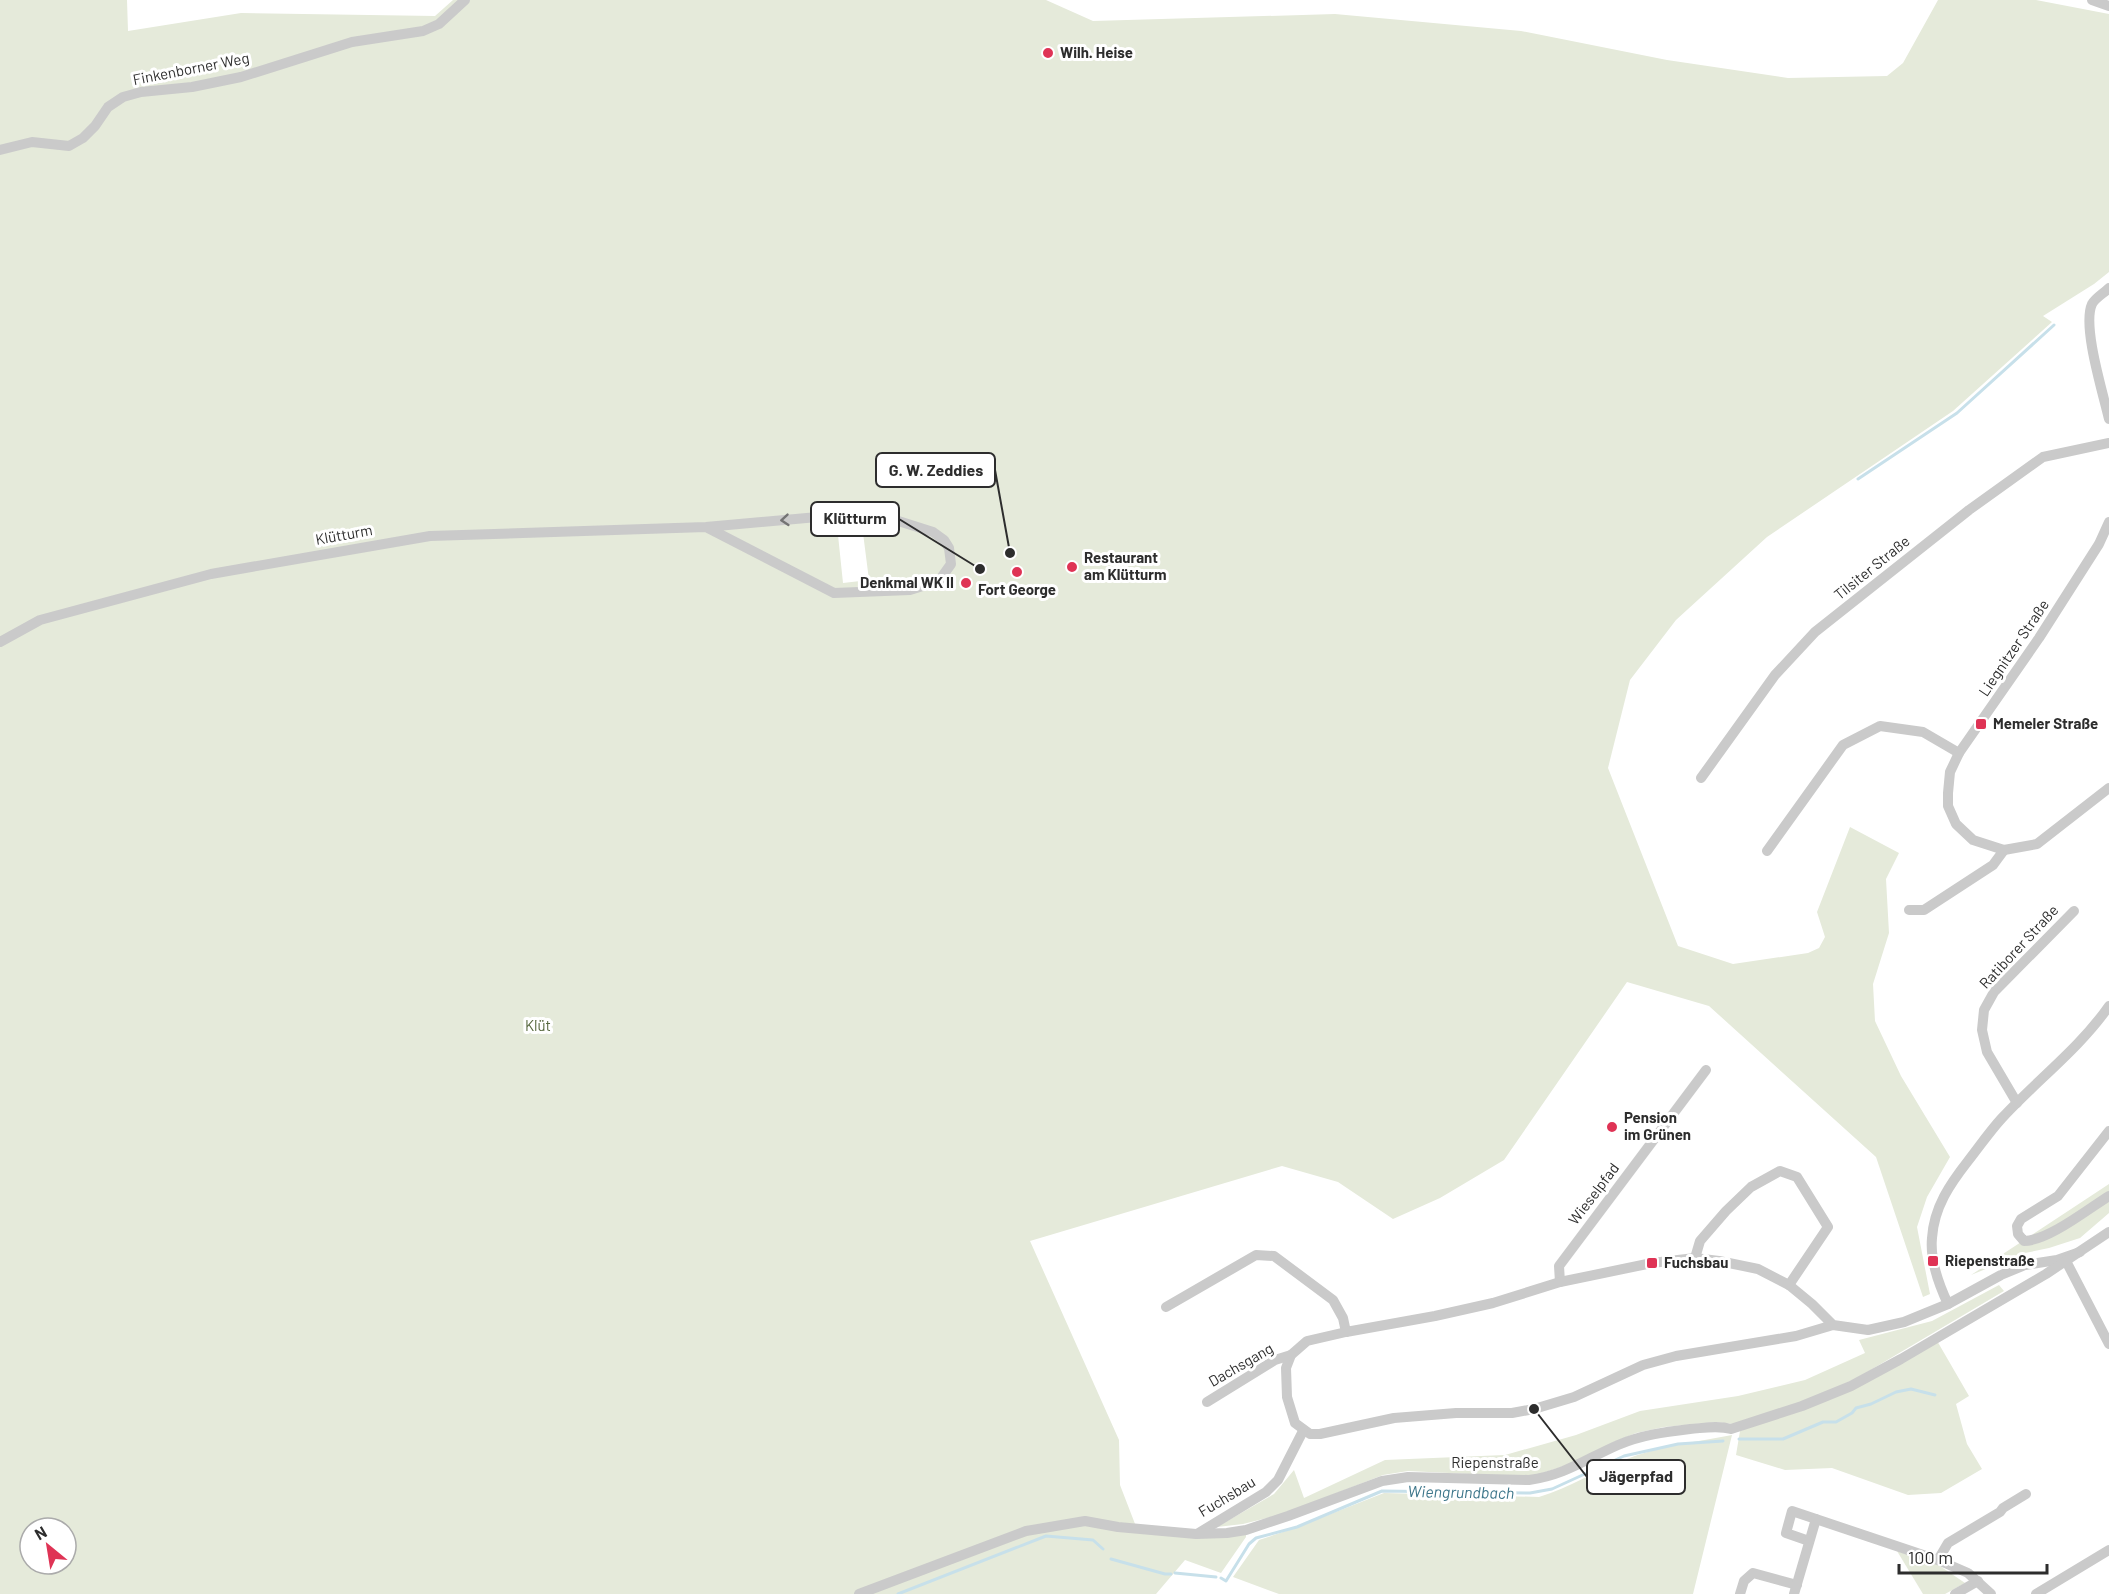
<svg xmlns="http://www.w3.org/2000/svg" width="2109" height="1594" font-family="Barlow,sans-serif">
  <rect width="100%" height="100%" fill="#fff"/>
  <g fill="#e5eada" fill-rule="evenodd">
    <path d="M0,0H127L128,31L241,13L435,16L453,0H1046L1093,21L1335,14L1521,31L1667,60L1788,78L1887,76L1903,63L1938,0H2036L2109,14V272L2094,284L2043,316L2052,322L1953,411L1767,537L1676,620L1630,680L1608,768L1678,946L1733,964L1808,953L1819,948L1825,937L1817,912L1850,827L1899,853L1886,879L1889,933L1873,984L1875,1021L1901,1076L1950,1157L1927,1197L1917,1227L1930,1294L1923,1297L1876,1157L1709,1006L1627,982L1504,1160L1440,1198L1393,1219L1338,1182L1282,1166L1030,1241L1119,1440L1120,1485L1137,1529L1246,1530V1537L1221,1573L1185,1560L1156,1594H0ZM863,533L869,580L843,583L838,535ZM30,1528H66V1564H30Z"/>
    <polygon points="2109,1184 2109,1213 2080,1238 2049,1248 2025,1253 1971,1275"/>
    <polygon points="1999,1285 2004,1291 1857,1378 1802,1403 1733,1424 1716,1422 1664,1427 1636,1433 1614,1442 1576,1462 1530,1477 1408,1471 1383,1475 1283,1514 1243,1524 1217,1527 1274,1494 1294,1470 1304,1498 1385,1460 1505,1455 1576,1435 1640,1411 1738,1396 1805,1380 1865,1353 1859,1340 1932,1321"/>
    <polygon points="1936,1339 1969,1396 1956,1404 1967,1444 1982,1469 1941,1493 1908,1495 1832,1468 1785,1470 1736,1455 1740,1431 1802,1406"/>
    <path d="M1732,1435L1693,1594H1279L1233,1577L1259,1540L1295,1528L1384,1493L1539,1497C1569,1488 1595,1471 1624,1460C1658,1446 1696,1442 1732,1435Z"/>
    <polygon points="1897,1551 1937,1564 1965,1583 1945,1594 1923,1594"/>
  </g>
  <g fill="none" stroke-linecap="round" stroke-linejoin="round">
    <g stroke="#c7e0ea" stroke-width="3">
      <polyline points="1858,479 1957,413 2054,325"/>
      <polyline points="1739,1439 1783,1439 1823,1422 1836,1422 1852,1413 1856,1408 1871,1404 1896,1392 1911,1389 1935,1395"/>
      <polyline points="1111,1559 1165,1574 1171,1574"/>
      <polyline points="1175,1573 1216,1577"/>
      <polyline points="1221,1578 1226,1581 1249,1544 1256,1538 1297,1527 1382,1491 1530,1493 1552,1489 1624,1456 1678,1444 1723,1441"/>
      <polyline points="898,1594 1046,1536 1093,1540 1103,1549"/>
    </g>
    <g stroke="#cacaca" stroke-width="10">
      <polyline points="2092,0 2109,6"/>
      <polyline points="0,150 32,142 69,146 83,138 95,126 108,107 123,97 141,92 192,87 241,77 352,42 423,31 439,24 465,0"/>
      <path d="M2109,288C2104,293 2095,298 2092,304C2082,326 2103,393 2109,419"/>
      <polyline points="2109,522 2099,544 2039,638 1959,753 1950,772 1948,793 1948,806 1956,824 1973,840 2004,850 2037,844 2109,788"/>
      <polyline points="0,642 40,620 211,574 430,536 706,527 851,514 889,518 933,532 944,540 949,548 951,564 939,581 910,590 834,593 706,527"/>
      <polyline points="1701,778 1775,675 1815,632 1969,510 2043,457 2109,443"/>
      <polyline points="1767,851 1843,745 1880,726 1923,732 1959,753"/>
      <polyline points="1909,910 1924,910 1993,865 2004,850"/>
      <polyline points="2017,1103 1987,1052 1982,1030 1984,1010 1994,992 2074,911"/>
      <path d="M2109,1131L2058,1196L2021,1219L2017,1226L2018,1234L2024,1241C2048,1241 2088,1209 2109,1196"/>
      <polyline points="1695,1258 1700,1241 1726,1211 1751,1187 1780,1171 1797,1177 1828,1227 1789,1285"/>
      <polyline points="2066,1261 2109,1344"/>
      <polyline points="1560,1282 1559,1266 1706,1070"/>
      <path d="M1948,1304C1939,1285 1930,1259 1932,1238C1934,1207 1950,1184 1968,1161C1979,1147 1990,1131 2002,1118C2037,1080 2079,1049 2109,1006"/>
      <polyline points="1166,1307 1256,1255 1274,1256 1333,1300 1343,1318 1346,1332"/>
      <polyline points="1833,1325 1812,1304 1789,1285 1758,1269 1719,1261 1695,1258 1652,1263 1560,1282 1493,1303 1435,1316 1346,1332 1307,1341 1291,1355 1286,1368 1287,1397 1295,1423 1310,1434 1320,1434 1394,1418 1456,1413 1512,1413 1534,1409 1574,1397 1643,1365 1676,1356 1796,1336 1833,1325 1868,1330 1904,1322 1948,1304 2001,1275 2025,1265 2057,1260 2080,1252"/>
      <polyline points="1207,1402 1275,1360 1291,1355"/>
      <polyline points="1197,1534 1266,1492 1278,1480 1303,1431"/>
      <polyline points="1809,1541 1786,1533 1792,1511 1938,1560 1968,1573 1991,1594"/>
      <polyline points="1938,1560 1948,1543 2000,1512 2003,1508 2026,1494"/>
      <path d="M859,1594L1026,1531L1085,1521L1118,1527L1196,1534L1227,1533L1246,1530L1288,1516L1382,1481L1408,1477L1529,1480C1565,1475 1586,1459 1618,1445C1641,1435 1665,1432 1690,1429C1704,1428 1718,1425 1731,1429L1802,1406L1851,1386L1901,1359L2046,1274L2109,1232"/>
      <polyline points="1740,1594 1744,1581 1753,1573 1797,1585"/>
      <polyline points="1794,1594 1816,1519"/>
      <polyline points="1955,1594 1978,1581"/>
      <polyline points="2036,1594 2109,1550"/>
    </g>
  </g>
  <defs><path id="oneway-chevron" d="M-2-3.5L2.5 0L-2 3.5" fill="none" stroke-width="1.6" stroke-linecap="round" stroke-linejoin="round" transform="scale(1.5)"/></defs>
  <use stroke="#747474" href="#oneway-chevron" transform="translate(785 520) rotate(175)"/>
  <g fill="#df3355" stroke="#fff" stroke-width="2">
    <circle cx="1048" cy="53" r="6"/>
    <circle cx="1072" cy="567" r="6"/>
    <circle cx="1017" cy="572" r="6"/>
    <circle cx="966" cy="583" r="6"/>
    <rect x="1975" y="718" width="12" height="12" rx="3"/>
    <circle cx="1612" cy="1127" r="6"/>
    <rect x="1927" y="1255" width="12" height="12" rx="3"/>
    <rect x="1646" y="1257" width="12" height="12" rx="3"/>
  </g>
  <g text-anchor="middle" stroke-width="6" stroke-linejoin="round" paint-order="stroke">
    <g font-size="15" font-weight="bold" fill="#2d2d2d" stroke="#fff" text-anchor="start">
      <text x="1060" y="58">Wilh. Heise</text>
      <text x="1084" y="563">Restaurant<tspan x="1084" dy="17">am Klütturm</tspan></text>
      <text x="954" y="588" text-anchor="end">Denkmal WK II</text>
      <text x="1017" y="595" text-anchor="middle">Fort George</text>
      <text x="1993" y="729">Memeler Straße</text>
      <text x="1624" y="1123">Pension<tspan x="1624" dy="17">im Grünen</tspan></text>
      <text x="1945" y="1266">Riepenstraße</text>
      <text x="1664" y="1268">Fuchsbau</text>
    </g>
    <g font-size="15" fill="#2d2d2d" stroke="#fff">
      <text transform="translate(191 69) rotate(-11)" y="5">Finkenborner Weg</text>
      <text transform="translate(344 535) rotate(-10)" y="5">Klütturm</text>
      <text transform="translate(1872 568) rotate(-39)" y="5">Tilsiter Straße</text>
      <text transform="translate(2014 648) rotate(-56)" y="5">Liegnitzer Straße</text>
      <text transform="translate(2019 947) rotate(-47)" y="5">Ratiborer Straße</text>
      <text transform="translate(1594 1194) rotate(-53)" y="5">Wieselpfad</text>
      <text transform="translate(1241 1365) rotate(-30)" y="5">Dachsgang</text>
      <text x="1495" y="1468">Riepenstraße</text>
      <text transform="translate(1227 1497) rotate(-31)" y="5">Fuchsbau</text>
    </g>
    <g font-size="15" fill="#55663c" stroke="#fff">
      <text x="538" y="1031">Klüt</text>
    </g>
    <g font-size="16" font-style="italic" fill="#3e778b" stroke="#fff">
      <text transform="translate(1461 1492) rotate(1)" y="6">Wiengrundbach</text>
    </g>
  </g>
  <path fill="none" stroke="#2d2d2d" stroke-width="2" d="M1010 553L995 470M980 569L899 519M1534 1409L1587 1477"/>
  <g fill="#2d2d2d" stroke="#fff" stroke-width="2">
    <circle cx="1010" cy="553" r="6"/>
    <circle cx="980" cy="569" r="6"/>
    <circle cx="1534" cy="1409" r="6"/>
  </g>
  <g fill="#fff" stroke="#2d2d2d" stroke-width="2">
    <rect x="876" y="453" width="119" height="34" rx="6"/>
    <rect x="811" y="502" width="88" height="34" rx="6"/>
    <rect x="1587" y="1460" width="98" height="34" rx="6"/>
  </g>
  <g font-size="16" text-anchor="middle" font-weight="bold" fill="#2d2d2d">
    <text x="936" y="476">G. W. Zeddies</text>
    <text x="855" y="524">Klütturm</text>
    <text x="1636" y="1482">Jägerpfad</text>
  </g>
  <g transform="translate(48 1546) rotate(330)"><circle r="28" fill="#ffffff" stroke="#ababab" stroke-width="1.5"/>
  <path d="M0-4.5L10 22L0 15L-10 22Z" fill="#df3355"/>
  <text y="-9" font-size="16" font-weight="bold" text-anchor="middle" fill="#2d2d2d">N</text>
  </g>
  <path d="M1899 1564v9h148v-9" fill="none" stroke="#2d2d2d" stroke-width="3"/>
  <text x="1908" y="1564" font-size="18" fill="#2d2d2d" stroke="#ffffff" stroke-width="4.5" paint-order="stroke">100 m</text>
</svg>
